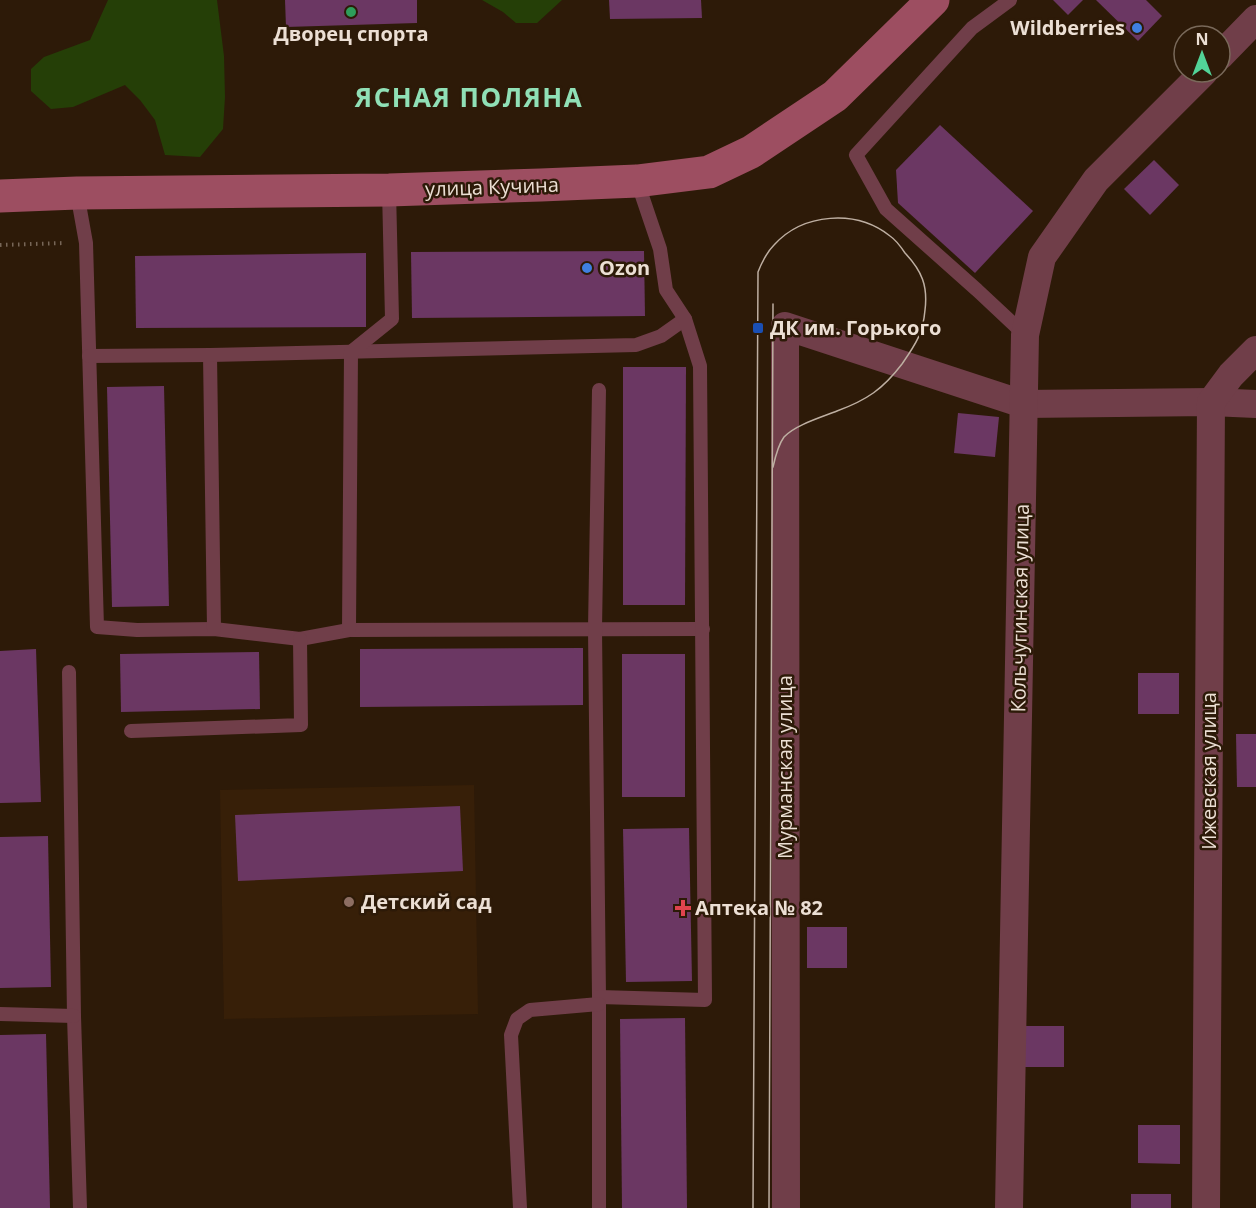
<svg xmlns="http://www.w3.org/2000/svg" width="1256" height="1208" font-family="'Open Sans',sans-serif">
  <rect width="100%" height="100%" fill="#2d1a08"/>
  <polygon fill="#371f08" points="474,785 478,1014 224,1019 220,790"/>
  <g fill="#253f07">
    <polygon points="108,0 217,0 224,56 225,97 223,129 200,157 165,155 155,120 140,100 125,85 73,107 51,109 31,91 31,69 44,57 90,40"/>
    <polygon points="482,0 562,0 537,23 516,23 503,12"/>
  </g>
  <g fill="#6b3763">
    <polygon points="285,0 417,0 417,23 286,27"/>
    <polygon points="609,0 701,0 702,18 610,19"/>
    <polygon points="1053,0 1083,0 1068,15"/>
    <polygon points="1096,0 1146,0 1162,16 1138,41"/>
    <polygon points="940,125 1033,211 975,273 898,203 896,170"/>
    <polygon points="1154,160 1179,185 1150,215 1124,189"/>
    <polygon points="644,251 645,316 412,318 411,252"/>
    <polygon points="366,253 366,327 136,328 135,256"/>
    <polygon points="623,367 686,367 685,605 623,605"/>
    <polygon points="164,386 169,606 112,607 107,387"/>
    <polygon points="958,413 999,417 995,457 954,453"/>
    <polygon points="583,648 583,705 360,707 360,649"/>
    <polygon points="36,649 41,802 0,803 0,651"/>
    <polygon points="259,652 260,709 121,712 120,654"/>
    <rect x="622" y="654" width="63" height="143"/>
    <rect x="1138" y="673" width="41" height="41"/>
    <polygon points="1236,734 1256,734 1256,787 1237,787"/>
    <polygon points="460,806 463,871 238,881 235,815"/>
    <polygon points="689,828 692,981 626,982 623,829"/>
    <polygon points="48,836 51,987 0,988 0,837"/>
    <rect x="807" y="927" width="40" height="41"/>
    <polygon points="685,1018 687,1208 622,1208 620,1019"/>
    <rect x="1023" y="1026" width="41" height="41"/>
    <polygon points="46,1034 50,1208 0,1208 0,1035"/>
    <polygon points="1138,1125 1180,1125 1180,1164 1138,1163"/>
    <rect x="1131" y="1194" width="40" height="14"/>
  </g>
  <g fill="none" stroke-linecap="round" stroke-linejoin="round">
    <polyline stroke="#776657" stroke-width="4" stroke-dasharray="1.5 4.5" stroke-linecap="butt" points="0,245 65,243"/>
    <g stroke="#703e49" stroke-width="14">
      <polyline points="1010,0 972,28 856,155 886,209 977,290 1025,335"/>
      <polyline points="77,193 86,243 97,627 137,630 214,629 300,639 349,630 703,629"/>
      <polyline points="210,355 214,629"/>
      <polyline points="89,356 210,355 636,345 661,336 685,319"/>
      <polyline points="599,390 595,629 599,997 599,1208"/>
      <polyline points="349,630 351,352 392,319 389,190"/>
      <polyline points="69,672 74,1016 80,1208"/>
      <polyline points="131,731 301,725 300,639"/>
      <polyline points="599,997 705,1000 700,366 685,319 666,290 660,249 637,181"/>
      <polyline points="0,1014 74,1016"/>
      <polyline points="520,1208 511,1035 517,1019 530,1010 599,1004"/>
    </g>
    <g stroke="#703e49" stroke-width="28">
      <polyline points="1220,56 1256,19"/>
      <polyline points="786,1208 785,326 1023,404 1211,402 1256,404"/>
      <polyline points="1009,1208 1025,335 1042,257 1096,180 1204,72"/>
      <polyline points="1206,1208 1211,402 1231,375 1256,350"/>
    </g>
    <polyline stroke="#9d4e61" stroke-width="33" points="0,196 77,193 389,190 541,185 637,181 709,172 751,152 835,96 933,0"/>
    <g stroke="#beafa2" stroke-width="1.5">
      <path d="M753,1208L758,272C762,262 766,253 774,245C803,213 856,209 890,236C896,240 901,247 905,253C922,271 928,286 925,310C923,334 915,345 902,364C883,389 867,400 837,411C822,417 795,425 784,437C778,445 775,458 773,467"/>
      <polyline points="769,1208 773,304"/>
    </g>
  </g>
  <circle fill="#2e9e5b" stroke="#2d1a08" stroke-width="2" cx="351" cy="12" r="6"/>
  <g fill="#3f7fe0" stroke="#2d1a08" stroke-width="2">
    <circle cx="1137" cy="28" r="6"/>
    <circle cx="587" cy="268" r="6"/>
  </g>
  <rect fill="#1a4fb4" stroke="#2d1a08" stroke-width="2" x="752" y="322" width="12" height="12" rx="3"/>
  <circle fill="#8d6e63" stroke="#2d1a08" stroke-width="2" cx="349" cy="902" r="6"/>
  <path fill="#e0444e" stroke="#2d1a08" stroke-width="2" d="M680 899h6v6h6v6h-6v6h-6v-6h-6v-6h6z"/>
  <g text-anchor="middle" stroke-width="5" stroke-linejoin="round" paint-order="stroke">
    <g font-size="20" font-weight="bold" fill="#ecdfd4" stroke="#2d1a08" text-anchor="start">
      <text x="1125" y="35" text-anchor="end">Wildberries</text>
      <text x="351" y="41" text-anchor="middle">Дворец спорта</text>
      <text x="599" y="275">Ozon</text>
      <text x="770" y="335">ДК им. Горького</text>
      <text x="361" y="909">Детский сад</text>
      <text x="695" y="915">Аптека № 82</text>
    </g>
    <g font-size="20" fill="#ecdfd4" stroke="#2d1a08">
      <text transform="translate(492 187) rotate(-2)" y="7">улица Кучина</text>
      <text transform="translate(1020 608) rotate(-89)" y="7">Кольчугинская улица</text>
      <text transform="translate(785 767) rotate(-90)" y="7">Мурманская улица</text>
      <text transform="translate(1209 771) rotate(-90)" y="7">Ижевская улица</text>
    </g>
    <g font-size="26" font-weight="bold" letter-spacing="1.5" fill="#90e0b6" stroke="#2d1a08">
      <text x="469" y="107">ЯСНАЯ ПОЛЯНА</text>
    </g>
  </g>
  <g transform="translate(1202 54)"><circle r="28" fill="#2d1a08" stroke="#79695a" stroke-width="1.5"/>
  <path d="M0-4.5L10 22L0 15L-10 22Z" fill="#52d397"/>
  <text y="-9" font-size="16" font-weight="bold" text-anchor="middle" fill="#ecdfd4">N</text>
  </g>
</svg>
